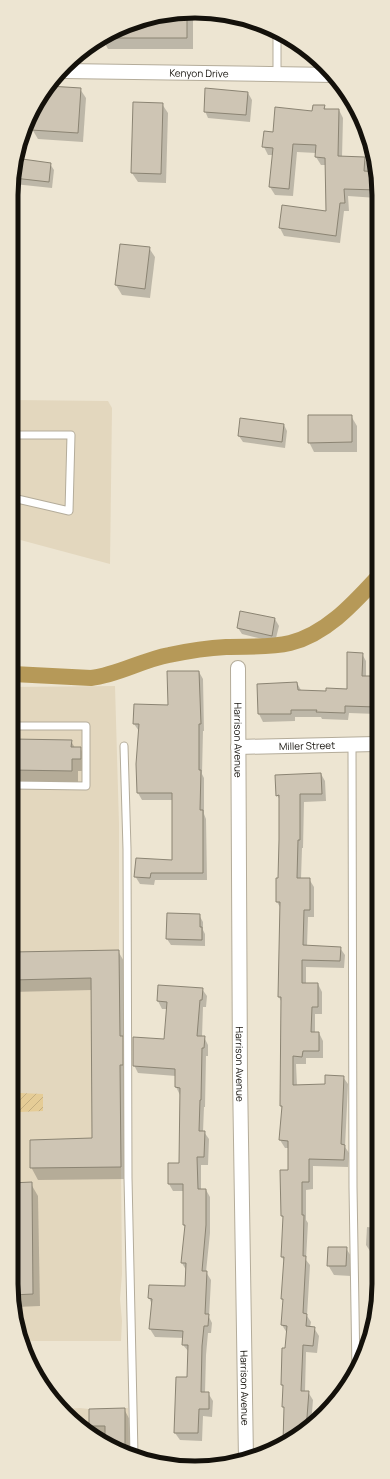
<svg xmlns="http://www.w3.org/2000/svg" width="390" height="1479" font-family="Manrope,sans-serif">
  <defs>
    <pattern id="garden-furrows" width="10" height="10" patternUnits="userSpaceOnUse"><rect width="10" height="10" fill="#e5cc96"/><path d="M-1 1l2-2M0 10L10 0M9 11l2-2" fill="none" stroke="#c4ae80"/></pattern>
  </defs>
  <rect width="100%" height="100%" fill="#ede5d2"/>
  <g fill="#e3d7be">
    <polygon points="14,400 108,401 112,408 110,564 13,538"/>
    <polygon points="115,686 119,824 119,950 122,1274 120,1299 122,1321 121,1341 22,1341 11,1284 13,687"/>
    <polygon points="80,1408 89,1409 128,1408 129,1453 114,1449 62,1409"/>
  </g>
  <polygon fill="url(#garden-furrows)" points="20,1093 43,1094 43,1111 20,1112"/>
  <g fill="#0003">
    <polygon points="159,15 193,15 193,49 108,49 102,38"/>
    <polygon points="48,87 80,89 86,98 83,142 38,139 32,129 33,114 42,93"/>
    <polygon points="248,93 252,100 250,122 208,118 205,111"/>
    <polygon points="162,104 168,113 166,183 138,182 132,173"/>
    <polygon points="324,106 326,110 339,110 343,118 342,157 364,158 369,166 369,173 377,173 377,198 348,196 349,211 344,211 340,243 284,236 280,228 327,212 326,165 321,165 316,157 316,153 297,152 293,196 275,195 270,187 274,155 268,155 264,147 274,133"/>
    <polygon points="14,159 50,164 54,170 52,188 14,184"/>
    <polygon points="149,248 155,257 150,298 122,295 116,285"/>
    <polygon points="351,416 357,426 357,452 314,452 309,442"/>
    <polygon points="284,425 287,431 285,448 243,442 239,436"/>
    <polygon points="241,612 275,619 279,626 275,642 242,634 238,628"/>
    <polygon points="362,654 366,661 366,677 377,677 377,714 349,713 348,720 322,719 321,717 295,717 295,721 263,722 259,714 258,685 297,683 302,692 327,692 348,690"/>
    <polygon points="199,672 203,679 204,731 203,731 202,774 204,778 204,814 206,819 207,880 155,880 154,885 140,884 135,876 173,861 173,800 142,800 138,793 137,764 139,731 134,724 169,706"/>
    <polygon points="13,740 71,741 75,748 80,748 87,760 87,771 78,771 78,783 13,782"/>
    <polygon points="321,774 325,781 326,801 304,802 303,848 302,848 301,879 309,879 314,887 314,917 308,917 307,946 340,948 345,955 344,968 306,967 306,984 318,984 322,992 322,1014 315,1014 315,1033 319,1033 323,1041 323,1058 306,1058 306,1064 296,1064 297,1086 326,1085 343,1077 348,1084 345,1147 349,1153 348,1167 313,1166 313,1189 306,1190 306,1220 308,1223 306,1260 310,1265 307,1316 311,1322 310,1328 314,1328 319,1336 317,1353 306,1352 305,1392 308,1392 313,1400 311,1425 307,1430 284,1441 285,1410 283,1407 284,1388 282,1385 283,1349 286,1349 287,1333 282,1325 284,1302 282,1299 284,1261 282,1257 284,1219 282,1216 281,1171 289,1171 289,1148 285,1148 280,1140 283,1110 281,1106 282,1003 279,997 280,907 277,902 279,879 280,800 277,795"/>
    <polygon points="199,915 203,922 203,930 205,934 205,946 171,945 167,939"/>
    <polygon points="118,951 125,963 128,1179 38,1180 31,1167 93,1139 92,990 12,992 12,953"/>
    <polygon points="202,989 207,996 206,1007 203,1007 202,1037 204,1037 208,1045 208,1056 206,1056 205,1107 204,1107 203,1132 204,1132 209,1139 208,1165 201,1165 201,1190 206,1190 210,1197 210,1233 206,1272 211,1280 209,1317 212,1323 211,1333 208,1333 206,1355 205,1393 208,1393 213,1401 212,1417 203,1416 202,1441 180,1440 175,1433 188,1378 189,1352 183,1345 184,1338 155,1337 150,1329 152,1304 149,1298 185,1287 186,1270 182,1263 186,1228 184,1225 184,1191 173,1191 169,1184 180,1164 180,1095 176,1087 176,1076 138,1073 134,1065 165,1040 167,1009 162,1009 158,1001"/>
    <polygon points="31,1184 38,1196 40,1306 16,1307 11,1284"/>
    <polygon points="367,1227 376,1228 376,1252 370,1251 366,1245"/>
    <polygon points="346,1248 352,1258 351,1276 334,1275 328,1265"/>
    <polygon points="368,1313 376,1314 376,1320 368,1339 366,1336"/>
    <polygon points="124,1409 131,1422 131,1454 114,1449 106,1443 106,1438 99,1438 95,1435 90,1426"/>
  </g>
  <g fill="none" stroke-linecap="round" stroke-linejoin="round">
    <path stroke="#b69958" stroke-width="16" d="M13,674L91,678C118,675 142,660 169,655C188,651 207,648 226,647C248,646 269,648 290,643C326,634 353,604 377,578"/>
  </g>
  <g fill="#cec5b4" stroke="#8b8473">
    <polygon points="159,15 187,15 187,38 102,38"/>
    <polygon points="49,86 81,88 78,133 31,130 32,117 42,93"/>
    <polygon points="205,88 248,92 246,115 204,112"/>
    <polygon points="133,102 163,103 161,174 131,173"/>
    <polygon points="313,105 325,105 324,109 339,109 338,156 365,157 364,171 377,172 377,190 344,189 345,203 340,203 336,236 279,228 282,205 326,211 325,158 315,157 316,145 293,144 289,189 269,187 273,148 262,147 264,131 273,132 275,107 312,111"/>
    <polygon points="15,158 51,163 49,182 14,178"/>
    <polygon points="120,244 150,247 145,289 115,285"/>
    <polygon points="308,415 352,415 352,442 308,443"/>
    <polygon points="240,418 284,424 282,442 238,436"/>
    <polygon points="240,611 275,618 272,636 237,628"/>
    <polygon points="347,652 363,653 362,676 377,676 376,707 345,706 345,713 316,712 317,710 291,710 291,714 258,714 257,684 297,682 298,690 326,691 326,688 347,689"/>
    <polygon points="167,671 199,671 201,724 199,724 199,770 201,770 200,810 203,810 203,873 151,873 150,878 134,877 136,858 172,860 172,793 137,793 136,764 139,724 133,724 134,704 168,705"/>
    <polygon points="13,739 72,740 71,747 81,747 81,759 72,759 72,771 13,770"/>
    <polygon points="321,773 322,794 300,794 300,840 298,840 297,878 310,878 310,910 304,910 303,945 341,947 340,961 302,960 302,983 318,983 318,1007 312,1007 311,1032 319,1032 319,1051 303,1051 302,1057 293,1056 293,1085 325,1084 325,1075 344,1076 341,1144 345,1145 344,1160 309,1159 309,1182 302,1182 302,1215 304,1215 303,1256 306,1256 303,1313 307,1314 306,1326 315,1327 313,1346 303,1345 301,1391 309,1391 306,1430 283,1442 284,1407 282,1407 283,1385 281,1385 282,1348 285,1348 287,1326 281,1325 283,1299 281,1299 284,1257 281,1257 283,1216 281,1216 280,1170 288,1170 288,1141 279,1140 282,1106 280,1106 281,997 278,997 280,902 276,902 276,878 278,878 279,840 279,795 276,796 275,775"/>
    <polygon points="167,913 200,914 200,927 202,927 202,940 166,939"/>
    <polygon points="119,950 120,1036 123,1036 123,1065 120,1065 121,1167 30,1168 30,1140 92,1138 91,978 12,980 12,952"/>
    <polygon points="158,985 203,988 202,1000 200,1000 197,1036 205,1036 204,1048 202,1048 201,1100 200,1100 199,1131 205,1131 204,1157 197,1157 198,1189 206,1189 206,1225 202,1271 207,1271 205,1314 209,1314 208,1326 204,1326 202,1346 201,1392 209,1392 209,1409 199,1409 198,1433 174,1433 176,1377 187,1377 188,1345 182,1345 183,1331 149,1329 152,1299 148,1298 149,1285 185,1286 186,1263 181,1263 185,1225 183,1225 183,1184 168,1184 168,1163 179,1163 180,1088 175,1087 175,1069 133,1066 133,1037 164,1039 167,1002 157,1001"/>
    <polygon points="32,1182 33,1294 13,1295 11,1284 11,1183"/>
    <polygon points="328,1247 347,1247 346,1266 327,1266"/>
    <polygon points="125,1408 125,1452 114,1449 105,1442 105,1426 89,1426 89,1409"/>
  </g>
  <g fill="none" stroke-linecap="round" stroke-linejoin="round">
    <g stroke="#b4ac9a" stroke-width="9">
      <g id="lane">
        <polyline points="277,74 277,32"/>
        <polyline points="13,498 69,511 71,435 14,435"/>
        <polyline points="352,745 353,1187 356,1371"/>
        <polyline points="124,746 127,849 128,1178 134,1454"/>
        <polyline points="13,785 86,786 86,726 13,726"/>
      </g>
    </g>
    <g stroke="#b4ac9a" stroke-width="16">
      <g id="street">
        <path id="s1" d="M64,71L334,75"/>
        <path id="s2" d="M238,668L240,1076L246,1460"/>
        <path id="s3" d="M238,747L376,744"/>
      </g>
    </g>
    <use href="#lane" stroke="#fff" stroke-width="7"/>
    <use href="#street" stroke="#fff" stroke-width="14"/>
  </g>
  <g text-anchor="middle" stroke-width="3.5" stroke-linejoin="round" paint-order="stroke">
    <g font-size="10" fill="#14110b" stroke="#ede5d2">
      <text dy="4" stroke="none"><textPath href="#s1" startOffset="135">Kenyon Drive</textPath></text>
      <text dy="4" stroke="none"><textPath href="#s2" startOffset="72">Harrison Avenue</textPath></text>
      <text dy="4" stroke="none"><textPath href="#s3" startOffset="69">Miller Street</textPath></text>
      <text dy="4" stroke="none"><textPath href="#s2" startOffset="396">Harrison Avenue</textPath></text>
      <text dy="4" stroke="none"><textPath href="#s2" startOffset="720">Harrison Avenue</textPath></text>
    </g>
  </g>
  <path d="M0 0H390V1479H0ZM195 18H195A177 177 0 0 1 372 195V1284A177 177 0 0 1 195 1461H195A177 177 0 0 1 18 1284V195A177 177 0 0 1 195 18Z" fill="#ede5d2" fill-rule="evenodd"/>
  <path fill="none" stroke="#14110b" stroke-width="5" d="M195 18H195A177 177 0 0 1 372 195V1284A177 177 0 0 1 195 1461H195A177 177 0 0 1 18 1284V195A177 177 0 0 1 195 18Z"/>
</svg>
